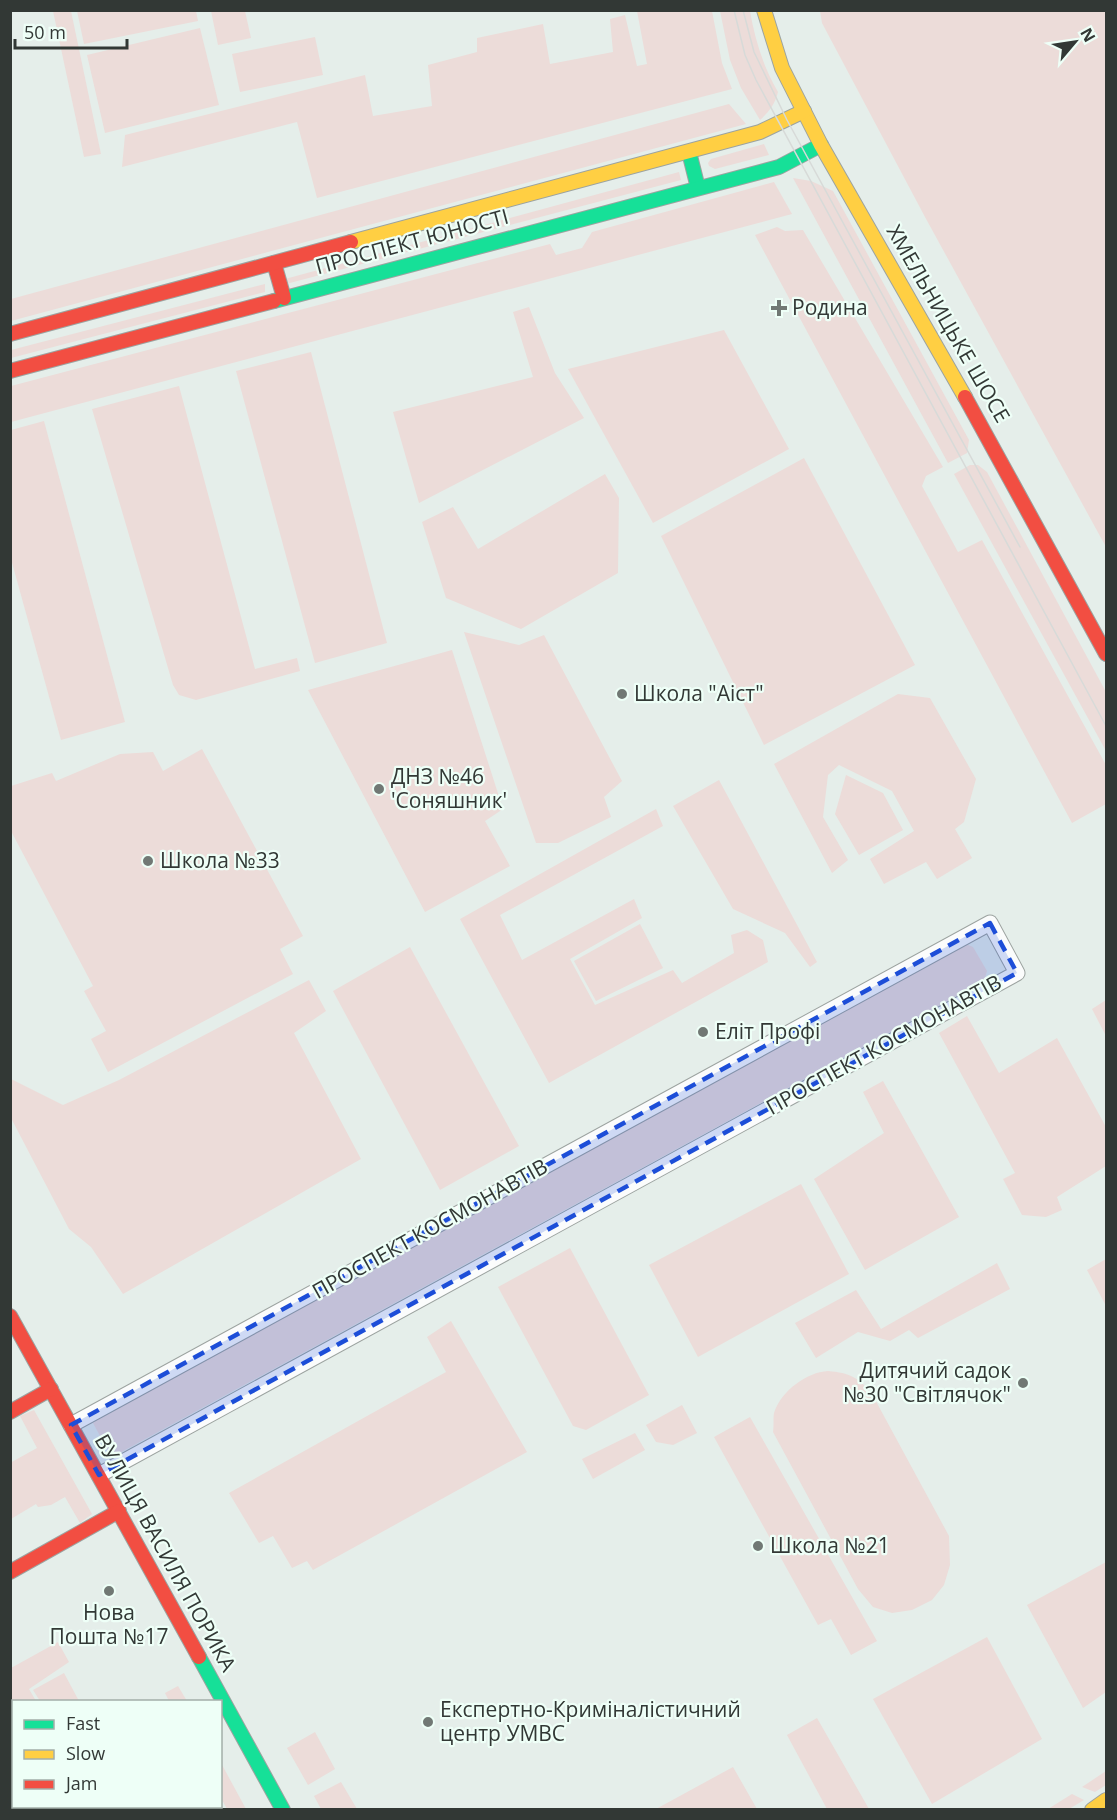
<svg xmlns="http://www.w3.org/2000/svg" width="1117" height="1820" font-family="'Open Sans',sans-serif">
  <rect width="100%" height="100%" fill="#e5eeea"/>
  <g fill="#ecdcd9">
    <polygon points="53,11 71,11 101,154 84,157"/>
    <polygon points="77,11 196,11 198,21 84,44"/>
    <polygon points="211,11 245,11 251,38 218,45"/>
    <polygon points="637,11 712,11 722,63 732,89 317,198 297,122 122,167 125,135 365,75 373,116 432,106 428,65 477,52 477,38 543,24 550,64 613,52 610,19 625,15 637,66 647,64"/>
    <path d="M720,11H750C755,40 763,66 778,92C775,104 769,112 760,120L741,88L730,60Z"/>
    <polygon points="820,11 1106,11 1106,547 925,217 822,23"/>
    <polygon points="200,28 219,105 105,133 87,55"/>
    <polygon points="315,37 323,75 240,92 232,54"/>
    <polygon points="729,104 746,124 11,321 11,299"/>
    <polygon points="764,144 769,155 715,169 709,166 708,163 711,159"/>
    <polygon points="679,172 681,180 286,284 285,279"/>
    <polygon points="793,178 811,181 833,191 969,440 967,453 948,463"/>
    <polygon points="774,182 792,214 11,422 11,386 550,244 556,255 582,248 592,232"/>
    <polygon points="777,227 785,231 803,230 943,467 926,476 922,486 958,552 982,540 1106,765 1106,804 1072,823 755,235"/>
    <polygon points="265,284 265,292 11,358 11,350"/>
    <polygon points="529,307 555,373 584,418 419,503 393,412 533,377 513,312"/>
    <polygon points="724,330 789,449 653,523 568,369"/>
    <polygon points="311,352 387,643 315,663 236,371"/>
    <polygon points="179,386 255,669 297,658 300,671 196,700 179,695 173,685 92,409"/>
    <polygon points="44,421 125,722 61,740 11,559 11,430"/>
    <polygon points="804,458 915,665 764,745 661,536"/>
    <polygon points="970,465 978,465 987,472 1106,692 1106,751 954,474"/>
    <polygon points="605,474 619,498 618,573 521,629 446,598 422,522 453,507 478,549"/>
    <polygon points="464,632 519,645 544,635 622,781 604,797 611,817 558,843 536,843"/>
    <polygon points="452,650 503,809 485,821 510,866 425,912 308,690"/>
    <polygon points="898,694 930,698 976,779 964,822 955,829 972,858 937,879 926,862 884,884 870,859 914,831 892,791 839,765 828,775 823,817 848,860 832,873 774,764"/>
    <polygon points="202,749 303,936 280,949 293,974 108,1072 91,1039 106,1031 84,991 93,986 11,831 11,786 52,773 56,781 120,754 153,752 163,771"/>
    <polygon points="846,775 883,793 903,830 859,855 835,814"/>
    <polygon points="719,780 817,962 810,967 785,933 733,909 673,806"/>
    <polygon points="656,809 663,826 500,915 522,960 634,899 642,918 570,959 595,1005 673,970 682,983 734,953 731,935 747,930 763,940 768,962 549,1083 460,919"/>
    <polygon points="640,924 663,968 596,1001 574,961"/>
    <polygon points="966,944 973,947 987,971 984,981 116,1455 111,1456 93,1423 97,1419"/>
    <polygon points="410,947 519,1146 440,1190 333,991"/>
    <polygon points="309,980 326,1011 294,1033 361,1159 123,1294 91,1247 69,1229 11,1118 11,1079 63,1105 119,1080"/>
    <polygon points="1106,1000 1106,1036 1092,1009"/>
    <polygon points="967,1016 999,1073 1057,1038 1106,1127 1106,1166 1057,1197 1062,1210 1046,1217 1022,1215 1003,1179 1015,1173 939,1033"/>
    <polygon points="883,1081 959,1217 865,1270 814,1179 884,1133 863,1092"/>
    <polygon points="801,1184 849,1274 698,1357 649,1265"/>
    <polygon points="570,1248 649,1395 586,1430 573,1426 498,1287"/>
    <polygon points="1106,1259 1106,1306 1087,1270"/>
    <polygon points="997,1263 1010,1289 918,1338 909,1330 890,1341 858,1332 816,1358 795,1323 856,1290 881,1329"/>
    <polygon points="451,1321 527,1452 313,1570 307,1561 292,1568 273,1536 259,1543 229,1493 446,1372 427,1337"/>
    <path d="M828,1371C850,1373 858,1377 872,1394L949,1536L950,1565L944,1585L932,1600L912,1610L892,1613L873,1607L858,1589L773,1432C774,1426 773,1418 774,1413C781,1391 807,1372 828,1371Z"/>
    <polygon points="682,1405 697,1433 673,1445 656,1442 646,1425"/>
    <polygon points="34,1410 92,1514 80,1523 65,1497 51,1505 38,1507 36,1504 11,1519 10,1463 37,1448 20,1416"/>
    <polygon points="750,1417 877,1641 851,1655 831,1619 818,1625 714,1437"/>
    <polygon points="635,1433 645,1450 593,1479 582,1459"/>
    <polygon points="1106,1562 1106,1692 1083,1708 1027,1605"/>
    <polygon points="987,1637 1042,1739 932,1804 873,1699"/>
    <polygon points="58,1642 69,1662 29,1689 36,1701 14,1702 13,1780 10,1775 11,1668"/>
    <polygon points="64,1673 79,1701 40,1701 33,1690"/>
    <polygon points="178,1686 187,1701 169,1701 165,1693"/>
    <polygon points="817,1718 869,1809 827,1809 787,1735"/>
    <polygon points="315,1732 335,1769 308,1785 287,1748"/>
    <polygon points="220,1763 221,1763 246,1809 227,1809 221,1798"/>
    <polygon points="733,1767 757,1809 656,1809"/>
    <polygon points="1106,1771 1106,1785 1095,1792 1082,1787"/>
    <polygon points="341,1782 357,1809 321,1809 314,1796"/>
    <polygon points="1072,1794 1084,1800 1069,1809 1048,1809"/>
    <polygon points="156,1806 158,1809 29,1810 28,1807"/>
  </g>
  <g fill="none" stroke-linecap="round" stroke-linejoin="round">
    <g stroke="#9ca3a0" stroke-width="17">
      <polyline id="street" points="71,1425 990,923 1017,973 99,1475"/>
    </g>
    <g stroke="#9ca3a0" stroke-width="16">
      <g id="fast">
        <polyline points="689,152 698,188"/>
        <polyline points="274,301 779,167 821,145"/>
        <polyline points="199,1657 283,1810"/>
      </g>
    </g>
    <g stroke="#9ca3a0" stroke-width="16">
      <g id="slow">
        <polyline points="764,10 782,68 821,145 965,397"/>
        <polyline points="351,242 760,132 804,111"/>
        <polyline points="1092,1810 1106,1800"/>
      </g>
    </g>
    <g stroke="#9ca3a0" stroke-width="16">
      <g id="jam">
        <polyline points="274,263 284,298"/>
        <polyline points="10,334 351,242"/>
        <polyline points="10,371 274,301"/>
        <polyline points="965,397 1106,654"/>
        <polyline points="10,1316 199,1657"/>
        <polyline points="10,1412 51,1389"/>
        <polyline points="10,1572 119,1511"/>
      </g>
    </g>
    <use href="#street" stroke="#fbfcfc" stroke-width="15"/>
    <use href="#fast" stroke="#16e098" stroke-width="14"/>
    <use href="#slow" stroke="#ffcf43" stroke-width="14"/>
    <use href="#jam" stroke="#f24e42" stroke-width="14"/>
    <g stroke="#d7dad8" stroke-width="1.5">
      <polyline points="734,10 745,55 756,80 1106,726"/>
      <polyline points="743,10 754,52 787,120 1020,547"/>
    </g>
  </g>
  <path fill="#1d4ed8" fill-opacity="0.2" stroke="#1d4ed8" stroke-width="4.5" stroke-dasharray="12 8" stroke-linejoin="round" d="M990,923L1017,973L99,1475L71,1425Z"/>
  <g fill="#717874" stroke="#eefff7" stroke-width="2">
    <path d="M776 299h6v6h6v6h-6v6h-6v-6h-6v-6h6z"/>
    <circle cx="622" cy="694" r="6"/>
    <circle cx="379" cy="789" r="6"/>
    <circle cx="148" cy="861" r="6"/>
    <circle cx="703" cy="1032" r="6"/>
    <circle cx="1023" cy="1383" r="6"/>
    <circle cx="758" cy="1546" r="6"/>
    <circle cx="109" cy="1591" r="6"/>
    <circle cx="428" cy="1722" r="6"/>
  </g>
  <g text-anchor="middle" stroke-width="4.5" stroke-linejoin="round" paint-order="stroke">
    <g font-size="21" fill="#323835" stroke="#eefff7">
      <text transform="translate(412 242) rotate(-15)" y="7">ПРОСПЕКТ ЮНОСТІ</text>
      <text transform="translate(948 324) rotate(60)" y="7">ХМЕЛЬНИЦЬКЕ ШОСЕ</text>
      <text transform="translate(884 1045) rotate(-29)" y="7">ПРОСПЕКТ КОСМОНАВТІВ</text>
      <text transform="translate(430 1229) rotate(-29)" y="7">ПРОСПЕКТ КОСМОНАВТІВ</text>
      <text transform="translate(165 1553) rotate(61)" y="7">ВУЛИЦЯ ВАСИЛЯ ПОРИКА</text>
    </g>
    <g font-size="21" fill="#323835" stroke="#eefff7" text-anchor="start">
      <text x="792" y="315">Родина</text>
      <text x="634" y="701">Школа "Аіст"</text>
      <text x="391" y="784">ДНЗ №46<tspan x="391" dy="24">'Соняшник'</tspan></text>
      <text x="160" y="868">Школа №33</text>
      <text x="715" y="1039">Еліт Профі</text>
      <text x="1011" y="1378" text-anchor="end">Дитячий садок<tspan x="1011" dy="24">№30 "Світлячок"</tspan></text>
      <text x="770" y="1553">Школа №21</text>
      <text x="109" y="1620" text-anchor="middle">Нова<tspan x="109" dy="24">Пошта №17</tspan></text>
      <text x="440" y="1717">Експертно-Криміналістичний<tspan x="440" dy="24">центр УМВС</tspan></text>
    </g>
  </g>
  <rect width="1117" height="1820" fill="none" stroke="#323835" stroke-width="24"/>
  <rect x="12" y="1700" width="210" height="108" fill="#eefff7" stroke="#a3afa9" stroke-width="1.5"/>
  <rect x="24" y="1720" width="30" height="9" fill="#16e098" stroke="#a3afa9" stroke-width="1.5"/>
  <text x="66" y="1730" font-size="18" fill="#323835">Fast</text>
  <rect x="24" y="1750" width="30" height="9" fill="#ffcf43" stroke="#a3afa9" stroke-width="1.5"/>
  <text x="66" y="1760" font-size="18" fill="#323835">Slow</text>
  <rect x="24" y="1780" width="30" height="9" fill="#f24e42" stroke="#a3afa9" stroke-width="1.5"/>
  <text x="66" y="1790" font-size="18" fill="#323835">Jam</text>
  <g transform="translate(1075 42) rotate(61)" stroke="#eefff7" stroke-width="4.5" paint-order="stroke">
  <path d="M0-4.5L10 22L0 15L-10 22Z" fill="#323835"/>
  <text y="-9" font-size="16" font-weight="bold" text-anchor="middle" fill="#323835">N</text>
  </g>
  <path d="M15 39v9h112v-9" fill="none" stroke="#323835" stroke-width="3"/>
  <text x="24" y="39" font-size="18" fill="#323835" stroke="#eefff7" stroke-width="4.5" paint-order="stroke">50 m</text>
</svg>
